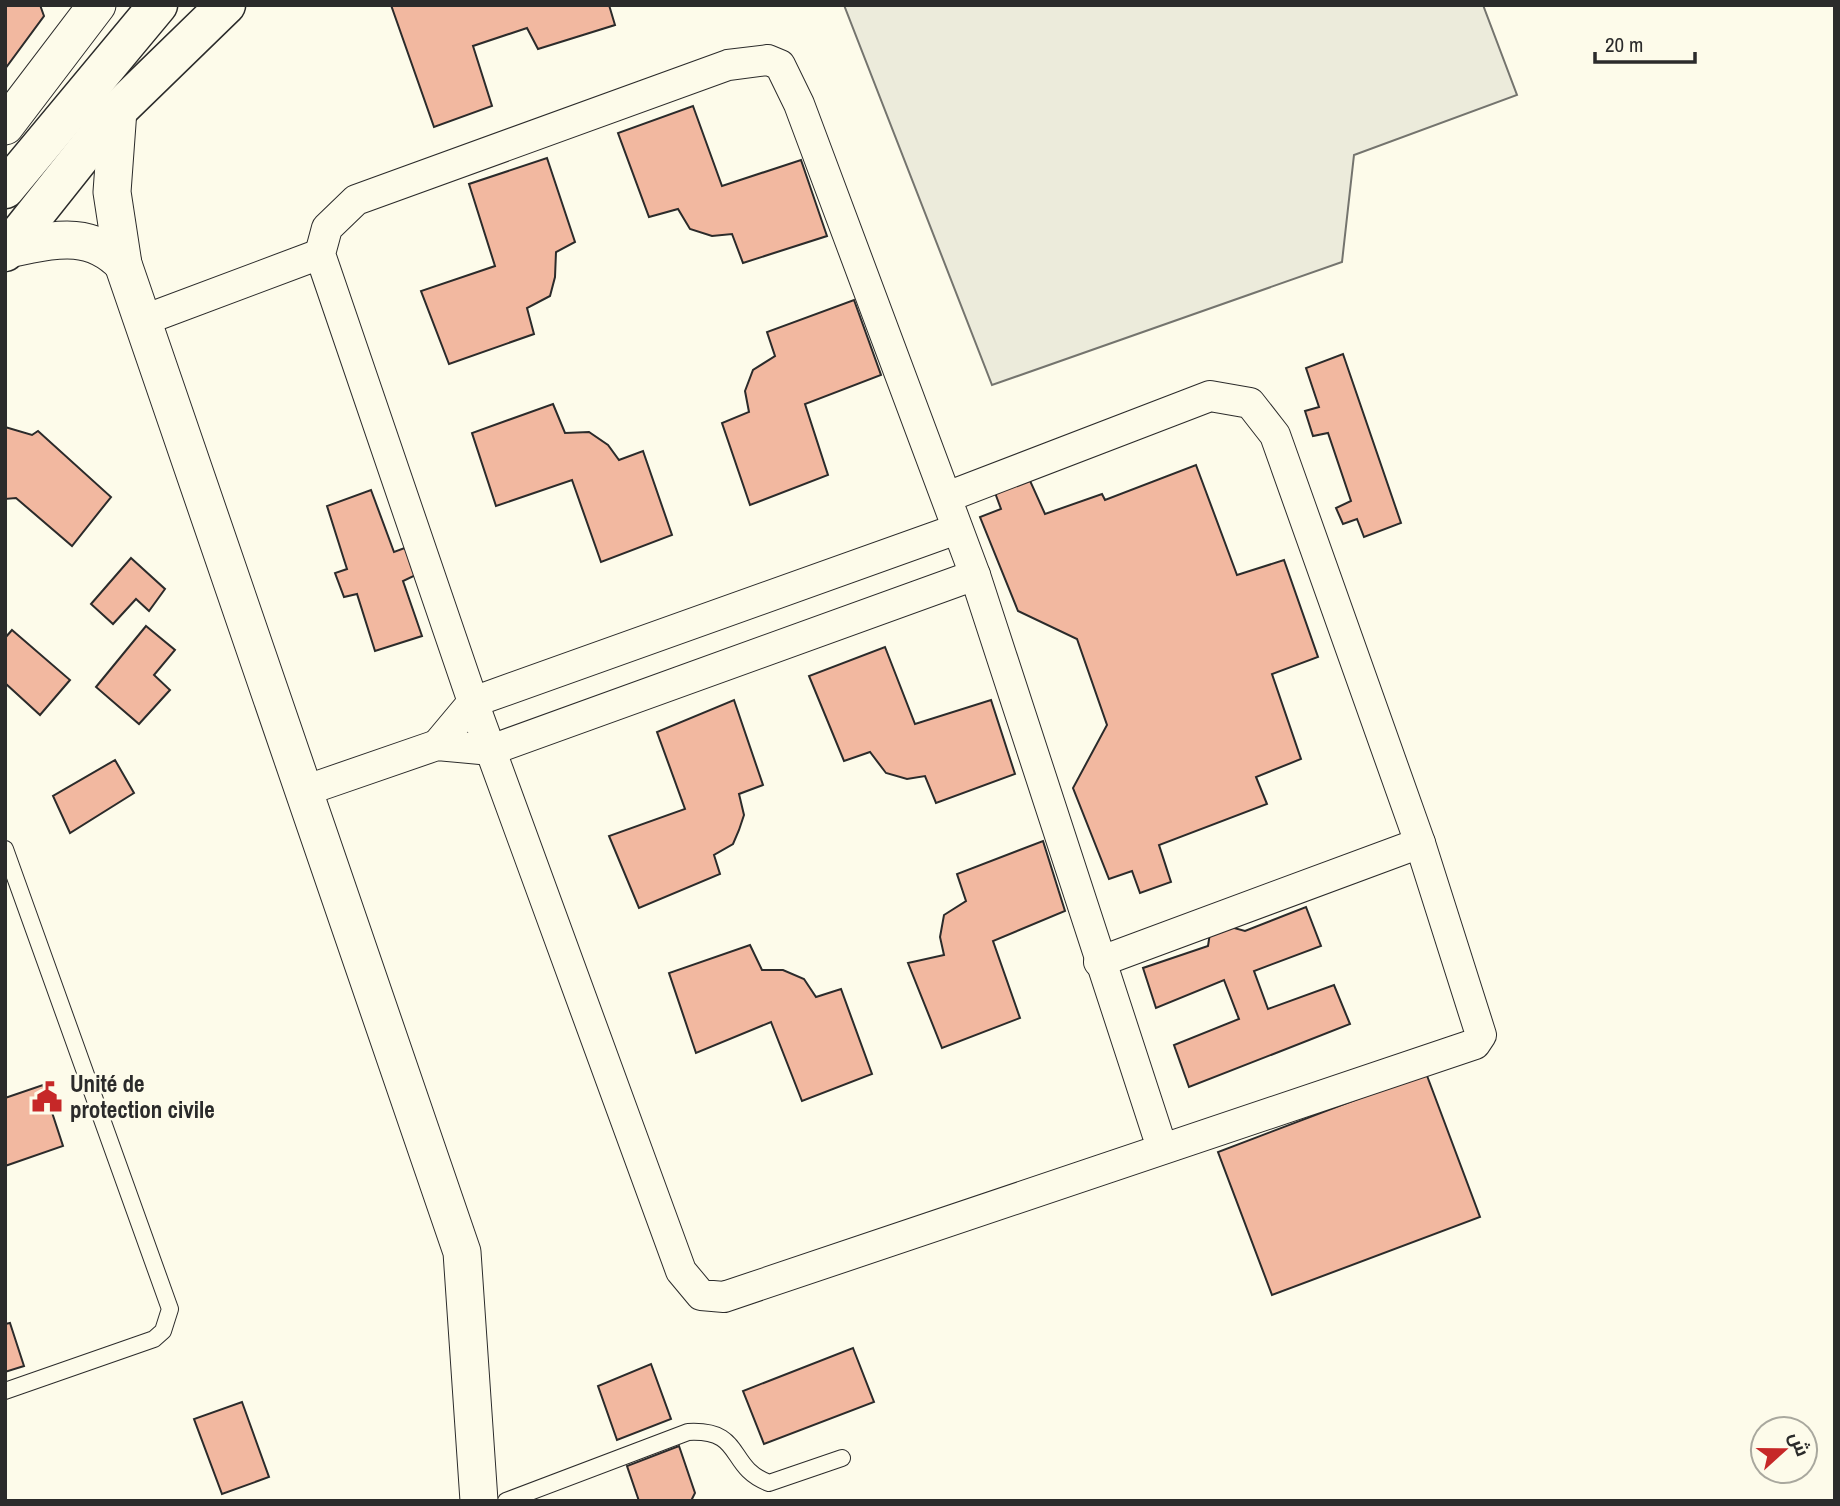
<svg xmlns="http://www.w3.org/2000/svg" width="1840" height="1506" font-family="'Archivo Narrow',Cairo,sans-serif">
  <rect width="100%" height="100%" fill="#fdfbea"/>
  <polygon fill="#ecebdb" stroke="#74746e" stroke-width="2" points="844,5 1483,5 1517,95 1354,155 1342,262 992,385"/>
  <g fill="#f2b8a0" stroke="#2b2b2b" stroke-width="2">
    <polygon points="5,5 40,5 44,16 5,69"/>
    <polygon points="391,5 609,5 615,25 538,49 527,28 473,46 492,106 434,127"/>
    <polygon points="693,106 722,186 801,160 827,236 743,263 732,234 712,236 690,229 678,209 649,217 618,133"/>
    <polygon points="547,158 575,242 556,252 555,277 550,296 527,308 534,334 449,364 421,291 495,266 469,184"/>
    <polygon points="854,300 881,375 805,404 828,475 750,505 722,423 749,412 745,391 753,370 775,356 767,332"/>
    <polygon points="1343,354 1401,523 1364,537 1357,519 1343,524 1336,508 1351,501 1328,433 1313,436 1305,411 1319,407 1306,368"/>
    <polygon points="553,404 565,433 589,432 608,445 619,460 643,451 672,535 601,562 572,480 496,506 472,433"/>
    <polygon points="5,427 32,435 38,431 111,497 72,546 16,498 5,499"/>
    <polygon points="1196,465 1237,575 1284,560 1318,657 1272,674 1301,759 1256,777 1267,804 1159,845 1171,882 1140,893 1132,871 1109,879 1073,788 1107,725 1077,639 1018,611 980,517 1001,509 994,490 1027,474 1045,514 1102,494 1105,500"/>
    <polygon points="371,490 394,552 410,546 420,573 403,581 422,636 375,651 357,594 344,597 335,573 347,569 327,506"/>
    <polygon points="131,558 165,589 149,611 136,599 113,624 91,604"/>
    <polygon points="146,626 175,650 154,675 170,690 139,724 96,687"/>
    <polygon points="12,630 70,680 40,715 5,683 5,638"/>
    <polygon points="885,647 915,724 991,700 1015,774 936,803 925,776 907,779 886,773 870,752 844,761 809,676"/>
    <polygon points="734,700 763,785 739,794 744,815 739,830 733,844 714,855 720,874 639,908 609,836 685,809 657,732"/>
    <polygon points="115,760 134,793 70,833 53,796"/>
    <polygon points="1043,841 1065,911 993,941 1020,1018 942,1048 908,963 944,955 940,937 944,915 966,901 957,874"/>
    <polygon points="1306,907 1321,946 1254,971 1268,1009 1334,985 1350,1024 1189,1087 1174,1045 1239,1019 1224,980 1156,1008 1143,968 1208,946 1210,933 1227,926 1245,931"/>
    <polygon points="750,945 762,970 783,970 804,979 816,997 841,989 872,1074 802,1101 771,1022 696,1053 669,973"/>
    <polygon points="1426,1073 1480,1217 1272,1295 1218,1152"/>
    <polygon points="43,1085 63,1146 5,1166 5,1098"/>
    <polygon points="10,1323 24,1366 5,1372 5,1324"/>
    <polygon points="853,1348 874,1402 764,1444 743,1391"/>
    <polygon points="651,1364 671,1419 617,1440 598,1386"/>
    <polygon points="242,1402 269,1477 222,1494 194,1419"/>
    <polygon points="679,1446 695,1493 691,1501 639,1501 627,1466"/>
  </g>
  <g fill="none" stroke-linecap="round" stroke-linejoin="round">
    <g stroke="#2b2b2b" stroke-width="18">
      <g id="service">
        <polyline points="5,849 170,1309 163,1331 154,1339 5,1391"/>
        <path d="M506,1501L688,1432C745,1429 726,1467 769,1483L842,1458"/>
      </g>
    </g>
    <g stroke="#2b2b2b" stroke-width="32">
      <g id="minor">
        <polyline points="144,320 320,254"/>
        <polyline points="947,497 1210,396 1250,403 1275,435 1420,843 1481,1035 1475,1044 724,1297 701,1295 681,1271 473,702 320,254 327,228 356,200 728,65 768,60 780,65 799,104 975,575 1162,1148"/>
        <polyline points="437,745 473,702 957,529"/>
        <polyline points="304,791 437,745 491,750 975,575"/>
        <polyline points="1099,962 1420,843"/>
      </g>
    </g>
    <g stroke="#2b2b2b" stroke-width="39">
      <g id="tertiary">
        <polyline points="118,110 112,192 123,264 462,1252 479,1501"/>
        <polyline points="5,126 97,5"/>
        <path d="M7,249C51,241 88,228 123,264"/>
      </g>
    </g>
    <g stroke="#2b2b2b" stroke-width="41">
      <g id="trunk">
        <polyline points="5,189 158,5"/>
        <polyline points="5,252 118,110 226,5"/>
      </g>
    </g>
    <use href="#service" stroke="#fdfbea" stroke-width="16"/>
    <use href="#minor" stroke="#fdfbea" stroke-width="30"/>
    <use href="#tertiary" stroke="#fdfbea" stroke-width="37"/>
    <use href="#trunk" stroke="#fdfbea" stroke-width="38"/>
  </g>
  <defs>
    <g id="civic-bare" transform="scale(2.415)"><path d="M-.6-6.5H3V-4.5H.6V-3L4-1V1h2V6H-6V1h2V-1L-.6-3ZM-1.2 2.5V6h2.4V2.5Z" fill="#c62828" stroke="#fdfbea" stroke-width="2.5" paint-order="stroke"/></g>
  </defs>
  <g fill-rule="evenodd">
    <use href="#civic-bare" x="47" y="1097"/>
  </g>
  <g text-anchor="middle" stroke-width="5" stroke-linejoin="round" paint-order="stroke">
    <g font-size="23" font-weight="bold" fill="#2b2b2b" stroke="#fdfbea" text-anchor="start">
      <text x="70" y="1092">Unité de<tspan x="70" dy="26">protection civile</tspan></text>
    </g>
  </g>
  <rect width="1840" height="1506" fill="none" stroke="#2b2b2b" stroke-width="14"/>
  <g transform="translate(1784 1450) rotate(69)"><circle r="33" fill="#fdfbea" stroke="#a9a89e" stroke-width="2"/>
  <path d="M0-5L12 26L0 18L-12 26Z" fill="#c62828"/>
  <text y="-10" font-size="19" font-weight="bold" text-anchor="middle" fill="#2b2b2b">ش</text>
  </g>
  <path d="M1595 52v10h100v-10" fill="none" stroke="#2b2b2b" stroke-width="3.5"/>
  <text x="1605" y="52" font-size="21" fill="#2b2b2b" stroke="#fdfbea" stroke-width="5" paint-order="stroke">20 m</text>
</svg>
